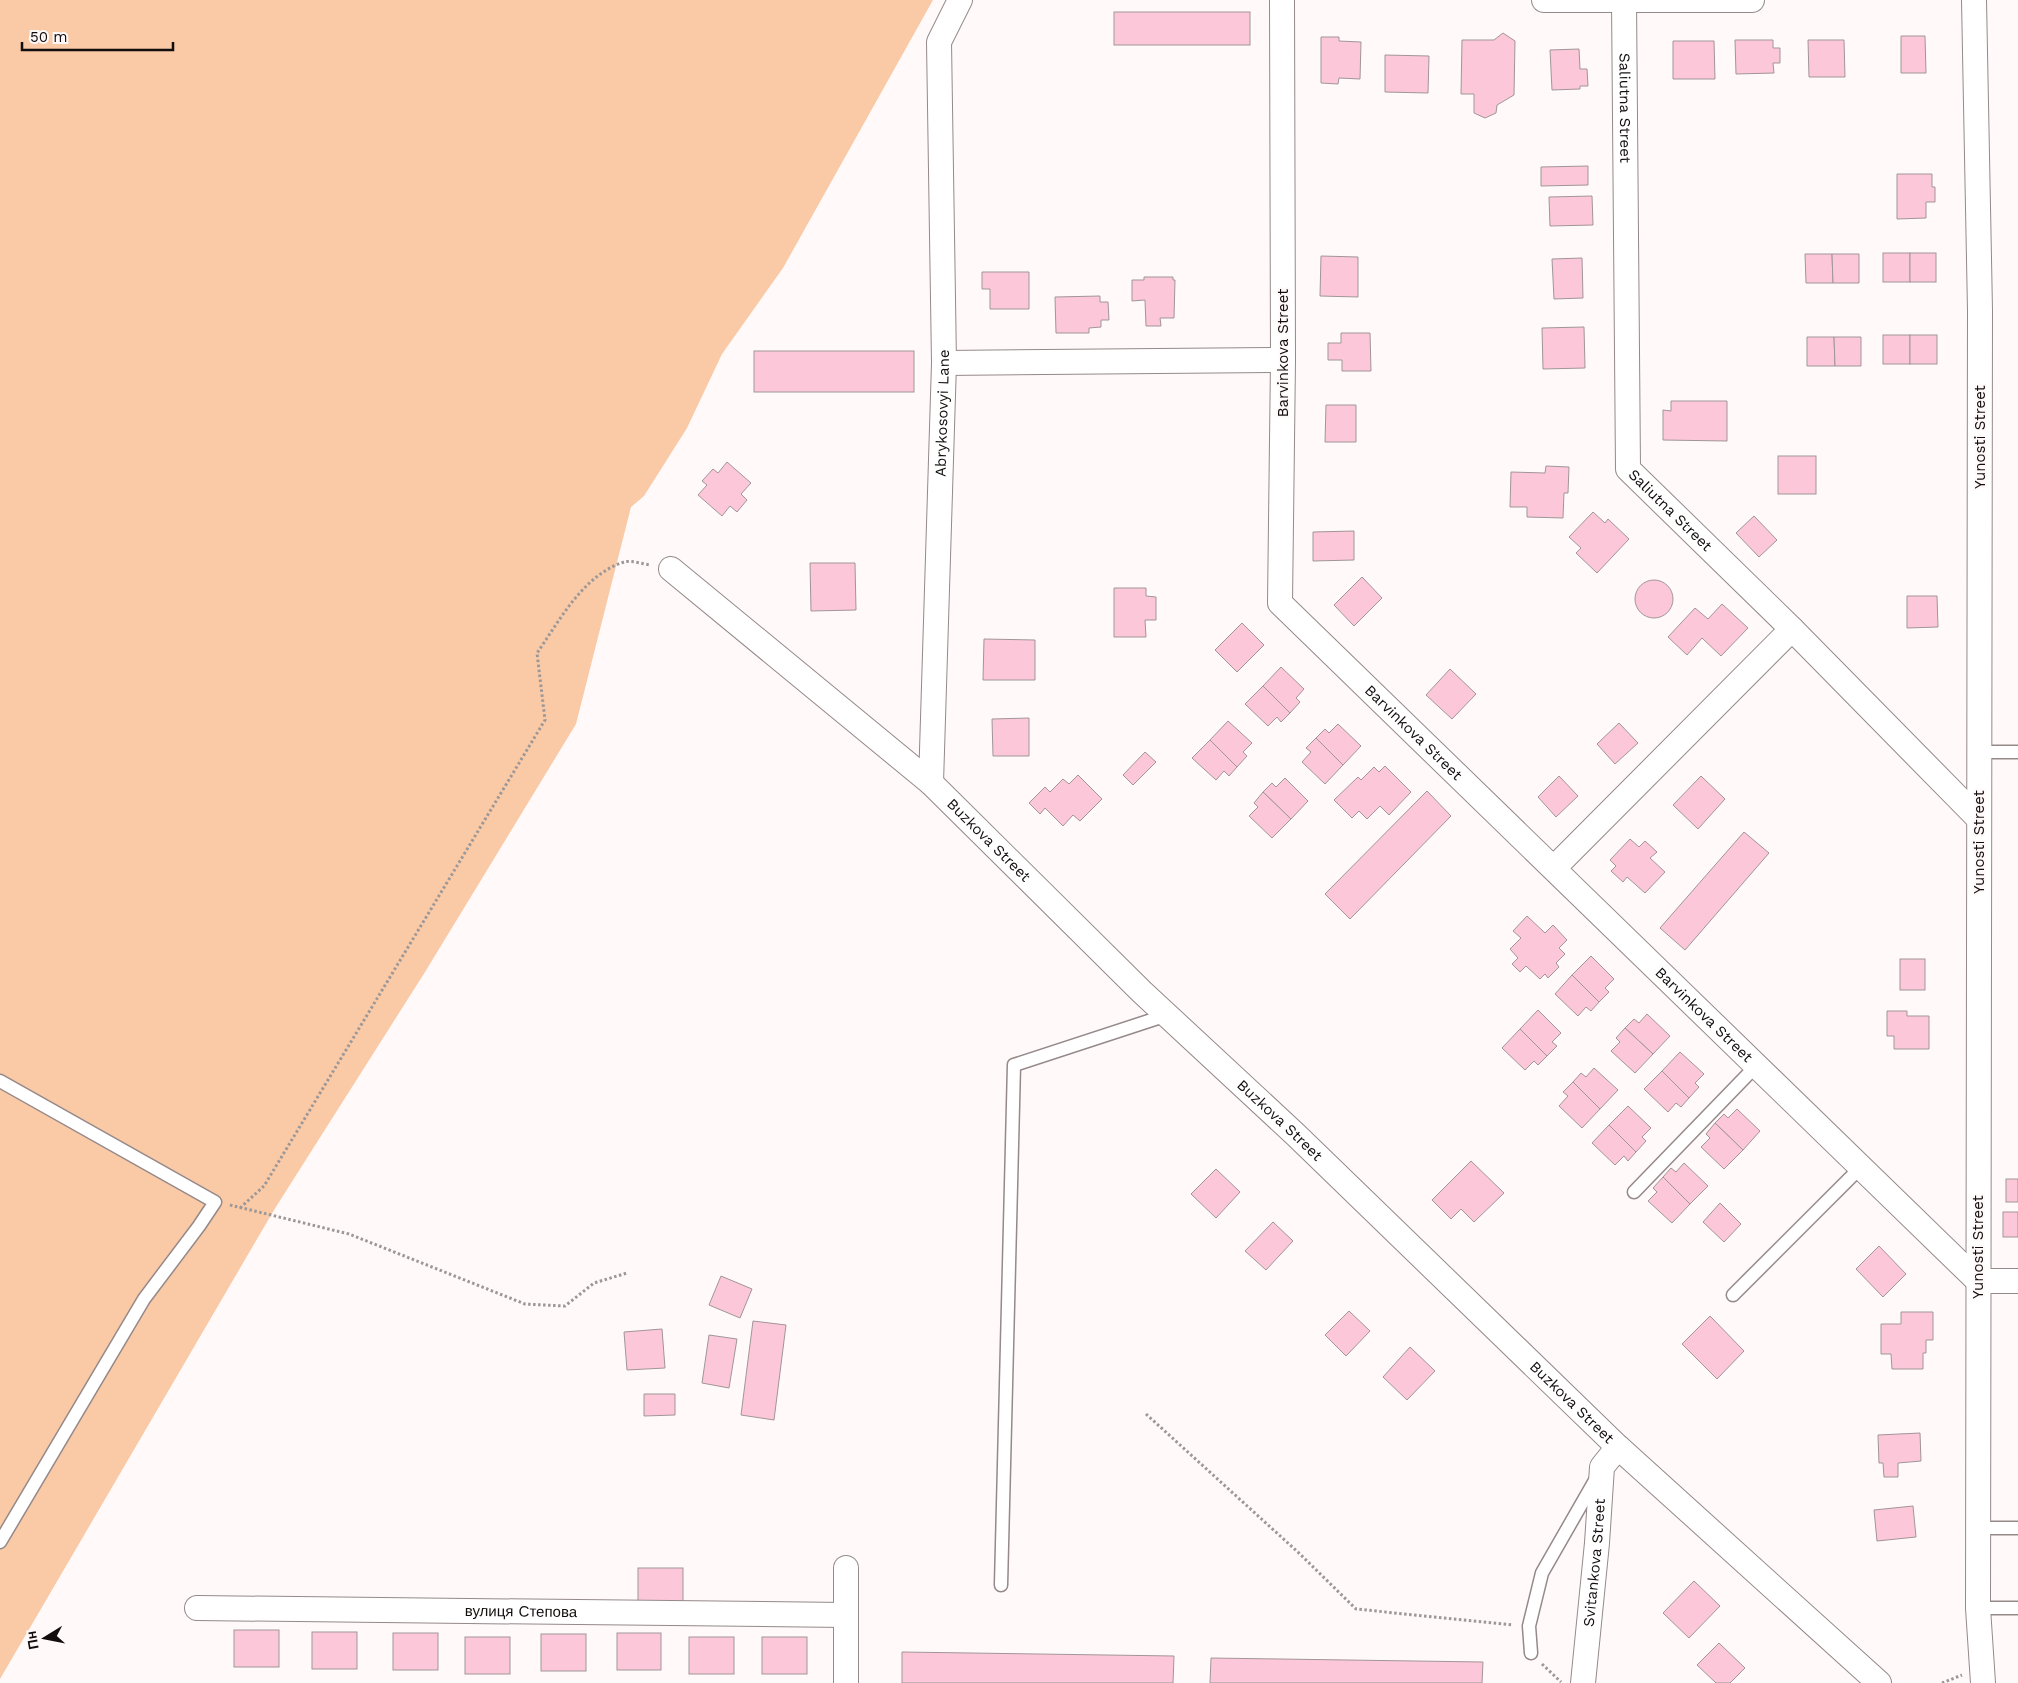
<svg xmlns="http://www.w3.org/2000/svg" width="2018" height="1683" font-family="'Work Sans',sans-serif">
  <rect width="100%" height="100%" fill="#fff9f9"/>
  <polygon fill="#fac9a6" points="0,0 933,0 783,268 722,354 687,428 644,496 631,507 576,724 425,972 274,1210 0,1679"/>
  <g fill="#fcc8d9" stroke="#a19599">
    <rect x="1114" y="12" width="136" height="33"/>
    <polygon points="1503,33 1515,41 1514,95 1497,105 1496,113 1485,118 1474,113 1474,94 1461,94 1462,40 1494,40"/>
    <polygon points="1901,36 1925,36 1926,73 1901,73"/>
    <polygon points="1321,37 1339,37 1339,41 1361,42 1360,79 1339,78 1338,84 1321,83"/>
    <polygon points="1735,40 1773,40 1773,48 1780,48 1780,63 1773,63 1774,73 1736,74"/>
    <polygon points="1808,40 1844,40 1845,77 1809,77"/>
    <polygon points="1673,41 1714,41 1715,79 1673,79"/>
    <polygon points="1579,49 1580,69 1587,69 1588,86 1580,86 1580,89 1552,90 1550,50"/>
    <polygon points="1385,55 1429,56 1428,93 1385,92"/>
    <polygon points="1588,166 1588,185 1541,186 1541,167"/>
    <polygon points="1897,174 1932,174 1932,187 1935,187 1935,202 1926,202 1926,218 1897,219"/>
    <polygon points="1592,196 1593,225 1550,226 1549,197"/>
    <rect x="1883" y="253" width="27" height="29"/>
    <rect x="1910" y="253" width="26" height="29"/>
    <polygon points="1805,254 1832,254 1833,283 1806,283"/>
    <polygon points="1832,254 1859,254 1859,283 1833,283"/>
    <polygon points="1321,256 1358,257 1358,297 1320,296"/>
    <polygon points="1582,258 1583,298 1554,299 1552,259"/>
    <polygon points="982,272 1029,272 1029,309 990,309 990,289 982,289"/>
    <polygon points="1144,277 1173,277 1173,280 1175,280 1174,318 1160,318 1161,326 1146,326 1145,300 1132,301 1132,280 1144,280"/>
    <polygon points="1100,296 1100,302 1108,302 1109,320 1101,320 1101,327 1089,328 1089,333 1056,333 1055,297"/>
    <polygon points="1584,327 1585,368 1543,369 1542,328"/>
    <polygon points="1341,333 1370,333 1371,371 1342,371 1342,360 1328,360 1328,343 1341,343"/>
    <rect x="1883" y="335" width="27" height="29"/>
    <rect x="1910" y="335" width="27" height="29"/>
    <polygon points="1807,337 1834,337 1835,366 1807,366"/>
    <polygon points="1834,337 1861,337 1861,366 1835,366"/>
    <rect x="754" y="351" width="160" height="41"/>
    <polygon points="1671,401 1727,401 1727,441 1663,440 1663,410 1671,411"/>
    <polygon points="1326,405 1356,405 1356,442 1325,442"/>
    <rect x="1778" y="456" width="38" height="38"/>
    <polygon points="727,462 751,483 741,494 747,500 737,512 730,506 722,516 698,495 707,485 702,481 713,469 718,473"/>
    <polygon points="1546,466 1569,467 1568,493 1564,493 1563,518 1527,517 1527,507 1510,507 1511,472 1545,473"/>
    <polygon points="1593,512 1605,523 1608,519 1629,539 1597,573 1576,553 1581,548 1569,537"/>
    <polygon points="1754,516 1777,540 1759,557 1736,533"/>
    <polygon points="1354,531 1354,560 1313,561 1313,532"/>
    <polygon points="810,563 855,563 856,610 811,611"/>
    <polygon points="1362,577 1382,598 1354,626 1334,605"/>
    <circle cx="1654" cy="599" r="19"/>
    <polygon points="1114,588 1146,588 1146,596 1156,597 1156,620 1145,620 1146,637 1114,637"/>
    <polygon points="1907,596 1937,596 1938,627 1907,628"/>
    <polygon points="1722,604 1748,628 1721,656 1702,638 1687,655 1668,637 1695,608 1708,619"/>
    <polygon points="1242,623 1264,645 1237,672 1215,650"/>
    <polygon points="984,639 1035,640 1035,680 983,680"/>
    <polygon points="1281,667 1304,689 1296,698 1300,702 1290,713 1263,686"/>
    <polygon points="1450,669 1476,694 1452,719 1426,695"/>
    <polygon points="1263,686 1290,713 1281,722 1277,717 1268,726 1245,704"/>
    <polygon points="1029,718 1029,756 993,756 992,719"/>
    <polygon points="1228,721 1252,743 1243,752 1247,756 1237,767 1210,740"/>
    <polygon points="1619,723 1638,743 1615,764 1597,744"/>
    <polygon points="1338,724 1361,746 1343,765 1316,738 1325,729 1329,733"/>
    <polygon points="1316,738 1343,765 1325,784 1302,762 1311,752 1306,748"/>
    <polygon points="1210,740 1237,767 1229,776 1224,771 1216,780 1192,758"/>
    <polygon points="1145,752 1156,762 1133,785 1123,775"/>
    <polygon points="1385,766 1411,792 1389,815 1380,806 1367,819 1359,811 1352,818 1334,800 1358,777 1361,780 1374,767 1379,772"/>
    <polygon points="1078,775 1102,799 1080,821 1073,815 1063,826 1045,808 1040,814 1029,803 1045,787 1050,792 1063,779 1069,784"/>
    <polygon points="1559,776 1578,796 1556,817 1538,797"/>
    <polygon points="1701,776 1725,799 1698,829 1673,805"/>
    <polygon points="1285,778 1308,801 1291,819 1263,792 1272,783 1276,787"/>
    <polygon points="1427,791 1451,816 1350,919 1325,894"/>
    <polygon points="1263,792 1291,819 1272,838 1249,816 1258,807 1254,803"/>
    <polygon points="1744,832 1769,853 1685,950 1660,928"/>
    <polygon points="1630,839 1639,847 1645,841 1657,852 1650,858 1665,872 1645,893 1627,877 1623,882 1611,871 1616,866 1610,860"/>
    <polygon points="1527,916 1545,933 1553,925 1567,940 1559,948 1565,954 1556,963 1559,967 1548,978 1545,974 1540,979 1526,966 1520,972 1512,964 1518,958 1510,949 1521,938 1513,931"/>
    <polygon points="1591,956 1614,979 1605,988 1609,992 1599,1002 1572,975"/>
    <rect x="1900" y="959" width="25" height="31"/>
    <polygon points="1572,975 1599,1002 1591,1011 1586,1007 1578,1016 1555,994"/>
    <polygon points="1538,1010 1561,1033 1552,1042 1557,1046 1547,1056 1520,1029"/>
    <polygon points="1887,1011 1907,1011 1907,1016 1929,1016 1929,1049 1894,1049 1894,1036 1887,1036"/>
    <polygon points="1647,1014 1670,1036 1653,1054 1625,1028 1634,1019 1639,1023"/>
    <polygon points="1625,1028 1653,1054 1635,1073 1611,1051 1620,1042 1616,1038"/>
    <polygon points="1520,1029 1547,1056 1538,1065 1534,1061 1525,1070 1502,1048"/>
    <polygon points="1680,1052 1704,1074 1695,1083 1699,1087 1689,1098 1662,1071"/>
    <polygon points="1594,1068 1618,1090 1600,1109 1573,1082 1581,1073 1586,1077"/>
    <polygon points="1662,1071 1689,1098 1681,1107 1676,1103 1668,1112 1644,1089"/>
    <polygon points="1573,1082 1600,1109 1582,1128 1559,1106 1568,1096 1563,1092"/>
    <polygon points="1628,1106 1651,1128 1642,1137 1646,1141 1636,1152 1609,1125"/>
    <polygon points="1737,1109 1760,1131 1743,1150 1715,1123 1724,1114 1728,1118"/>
    <polygon points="1715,1123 1743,1150 1724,1169 1701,1147 1710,1138 1706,1134"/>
    <polygon points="1609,1125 1636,1152 1628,1161 1624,1156 1615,1165 1592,1143"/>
    <polygon points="1471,1161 1504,1193 1474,1222 1461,1209 1451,1219 1432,1200"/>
    <polygon points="1684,1163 1708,1186 1690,1204 1663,1177 1671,1168 1676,1172"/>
    <polygon points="1216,1169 1240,1192 1216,1218 1191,1194"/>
    <polygon points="1663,1177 1690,1204 1672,1223 1648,1201 1657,1192 1653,1188"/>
    <rect x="2006" y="1179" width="12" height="23"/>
    <polygon points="1720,1203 1741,1224 1724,1242 1703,1222"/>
    <rect x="2003" y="1212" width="15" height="25"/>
    <polygon points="1273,1222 1293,1241 1266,1270 1245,1251"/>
    <polygon points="1879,1246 1906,1274 1883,1297 1856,1269"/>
    <polygon points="721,1276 752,1289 740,1318 709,1305"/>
    <polygon points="1349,1311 1370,1331 1346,1356 1325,1335"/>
    <polygon points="1901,1312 1933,1312 1933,1340 1926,1340 1926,1353 1923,1353 1923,1369 1892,1369 1891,1354 1881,1354 1881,1324 1901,1324"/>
    <polygon points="1710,1316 1744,1351 1717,1379 1682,1344"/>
    <polygon points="753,1321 786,1325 774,1420 741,1415"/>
    <polygon points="662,1329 665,1368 627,1370 624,1332"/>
    <polygon points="709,1335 737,1339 729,1388 702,1383"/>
    <polygon points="1410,1347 1435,1371 1407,1400 1383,1377"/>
    <polygon points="644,1394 675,1394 675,1415 644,1416"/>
    <polygon points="1920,1433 1921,1461 1898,1463 1898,1477 1884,1477 1883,1463 1879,1463 1878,1435"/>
    <polygon points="1913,1506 1916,1537 1877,1541 1874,1510"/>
    <rect x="638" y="1568" width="45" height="37"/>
    <polygon points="1694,1581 1720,1606 1689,1638 1663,1613"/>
    <rect x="234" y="1630" width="45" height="37"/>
    <rect x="312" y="1632" width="45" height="37"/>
    <rect x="393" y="1633" width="45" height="37"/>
    <rect x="617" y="1633" width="44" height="37"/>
    <rect x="541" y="1634" width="45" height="37"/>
    <rect x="465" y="1637" width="45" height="37"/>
    <rect x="689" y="1637" width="45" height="37"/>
    <rect x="762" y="1637" width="45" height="37"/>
    <polygon points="1719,1643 1745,1668 1730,1683 1716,1683 1697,1665"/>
    <polygon points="902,1652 1174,1656 1173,1683 902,1683"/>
    <polygon points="1211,1658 1483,1662 1482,1683 1210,1683"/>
  </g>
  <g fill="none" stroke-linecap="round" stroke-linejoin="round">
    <g stroke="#958989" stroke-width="15">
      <g id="service">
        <polyline points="1979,752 2018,752"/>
        <polyline points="0,1081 215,1202 199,1226 144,1299 0,1542"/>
        <polyline points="1634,1192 1757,1065"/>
        <polyline points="1733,1295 1861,1167"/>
        <polyline points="1978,1528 2018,1528"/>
        <polyline points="1001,1585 1014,1065 1167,1015"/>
        <polyline points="1978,1608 2018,1608"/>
        <polyline points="1531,1653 1529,1626 1542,1573 1597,1477"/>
      </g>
    </g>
    <g stroke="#958989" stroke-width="26">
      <g id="minor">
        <path id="s1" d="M1282,0L1283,360L1280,603L1978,1281H2018"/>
        <polyline points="1544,0 1752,0"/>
        <path id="s2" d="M1624,0L1628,469L1792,629L1979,819"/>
        <polyline points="1974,0 1980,311 1978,1608 1983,1683"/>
        <polyline points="944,363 1283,360"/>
        <path id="s3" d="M671,569L931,783L1142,992L1296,1135L1618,1447L1879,1683"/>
        <path id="s4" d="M931,783L944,363L939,42L960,0"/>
        <polyline points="1554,868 1792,629"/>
        <path id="s5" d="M197,1608L846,1615"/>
        <polyline points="846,1683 846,1568"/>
        <path id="s6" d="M1583,1683L1597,1543L1602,1467L1618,1447"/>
      </g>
    </g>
    <g stroke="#9d9898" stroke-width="3" stroke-dasharray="2.5 2.5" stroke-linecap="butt">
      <polyline points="230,1205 349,1234 525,1304 565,1306 594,1283 627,1273"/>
      <path d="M240,1208L264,1186L545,720L537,653C560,620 583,575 624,562C631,560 643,564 650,565"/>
      <polyline points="1146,1414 1300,1554 1356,1609 1513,1625"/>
      <polyline points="1542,1664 1561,1682"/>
      <polyline points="1942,1683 1962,1675"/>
    </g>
    <use href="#service" stroke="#fff" stroke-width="12"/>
    <use href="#minor" stroke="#fff" stroke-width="24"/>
  </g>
  <g text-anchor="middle" stroke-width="4" stroke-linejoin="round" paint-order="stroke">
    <g font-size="15" fill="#120e0e" stroke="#fff9f9">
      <text dy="5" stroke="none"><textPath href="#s2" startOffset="108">Saliutna Street</textPath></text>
      <text transform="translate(1283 353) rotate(-90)" y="5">Barvinkova Street</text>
      <text dy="5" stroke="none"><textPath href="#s4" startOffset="370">Abrykosovyi Lane</textPath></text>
      <text transform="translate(1980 437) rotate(-90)" y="5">Yunosti Street</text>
      <text dy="5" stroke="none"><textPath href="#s2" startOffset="528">Saliutna Street</textPath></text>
      <text dy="5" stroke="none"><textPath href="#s1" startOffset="789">Barvinkova Street</textPath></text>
      <text dy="5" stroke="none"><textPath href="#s3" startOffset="418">Buzkova Street</textPath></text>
      <text transform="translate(1979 842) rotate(-90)" y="5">Yunosti Street</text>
      <text dy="5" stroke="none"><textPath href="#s1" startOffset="1194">Barvinkova Street</textPath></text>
      <text dy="5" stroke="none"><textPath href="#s3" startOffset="822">Buzkova Street</textPath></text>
      <text transform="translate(1978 1247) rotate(-90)" y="5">Yunosti Street</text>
      <text dy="5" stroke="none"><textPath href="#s3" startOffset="1228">Buzkova Street</textPath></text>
      <text dy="5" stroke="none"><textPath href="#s6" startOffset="121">Svitankova Street</textPath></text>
      <text dy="5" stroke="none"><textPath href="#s5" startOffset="324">вулиця Степова</textPath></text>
    </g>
  </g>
  <g transform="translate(45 1638) rotate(260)" stroke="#fff9f9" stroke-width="4" paint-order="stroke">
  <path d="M0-4L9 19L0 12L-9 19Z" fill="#120e0e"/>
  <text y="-8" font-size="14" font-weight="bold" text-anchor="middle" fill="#120e0e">Пн</text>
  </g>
  <path d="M22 42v8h151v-8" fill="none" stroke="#120e0e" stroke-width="2.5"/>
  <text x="30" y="42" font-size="15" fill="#120e0e" stroke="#fff9f9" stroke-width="4" paint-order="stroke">50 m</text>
</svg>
